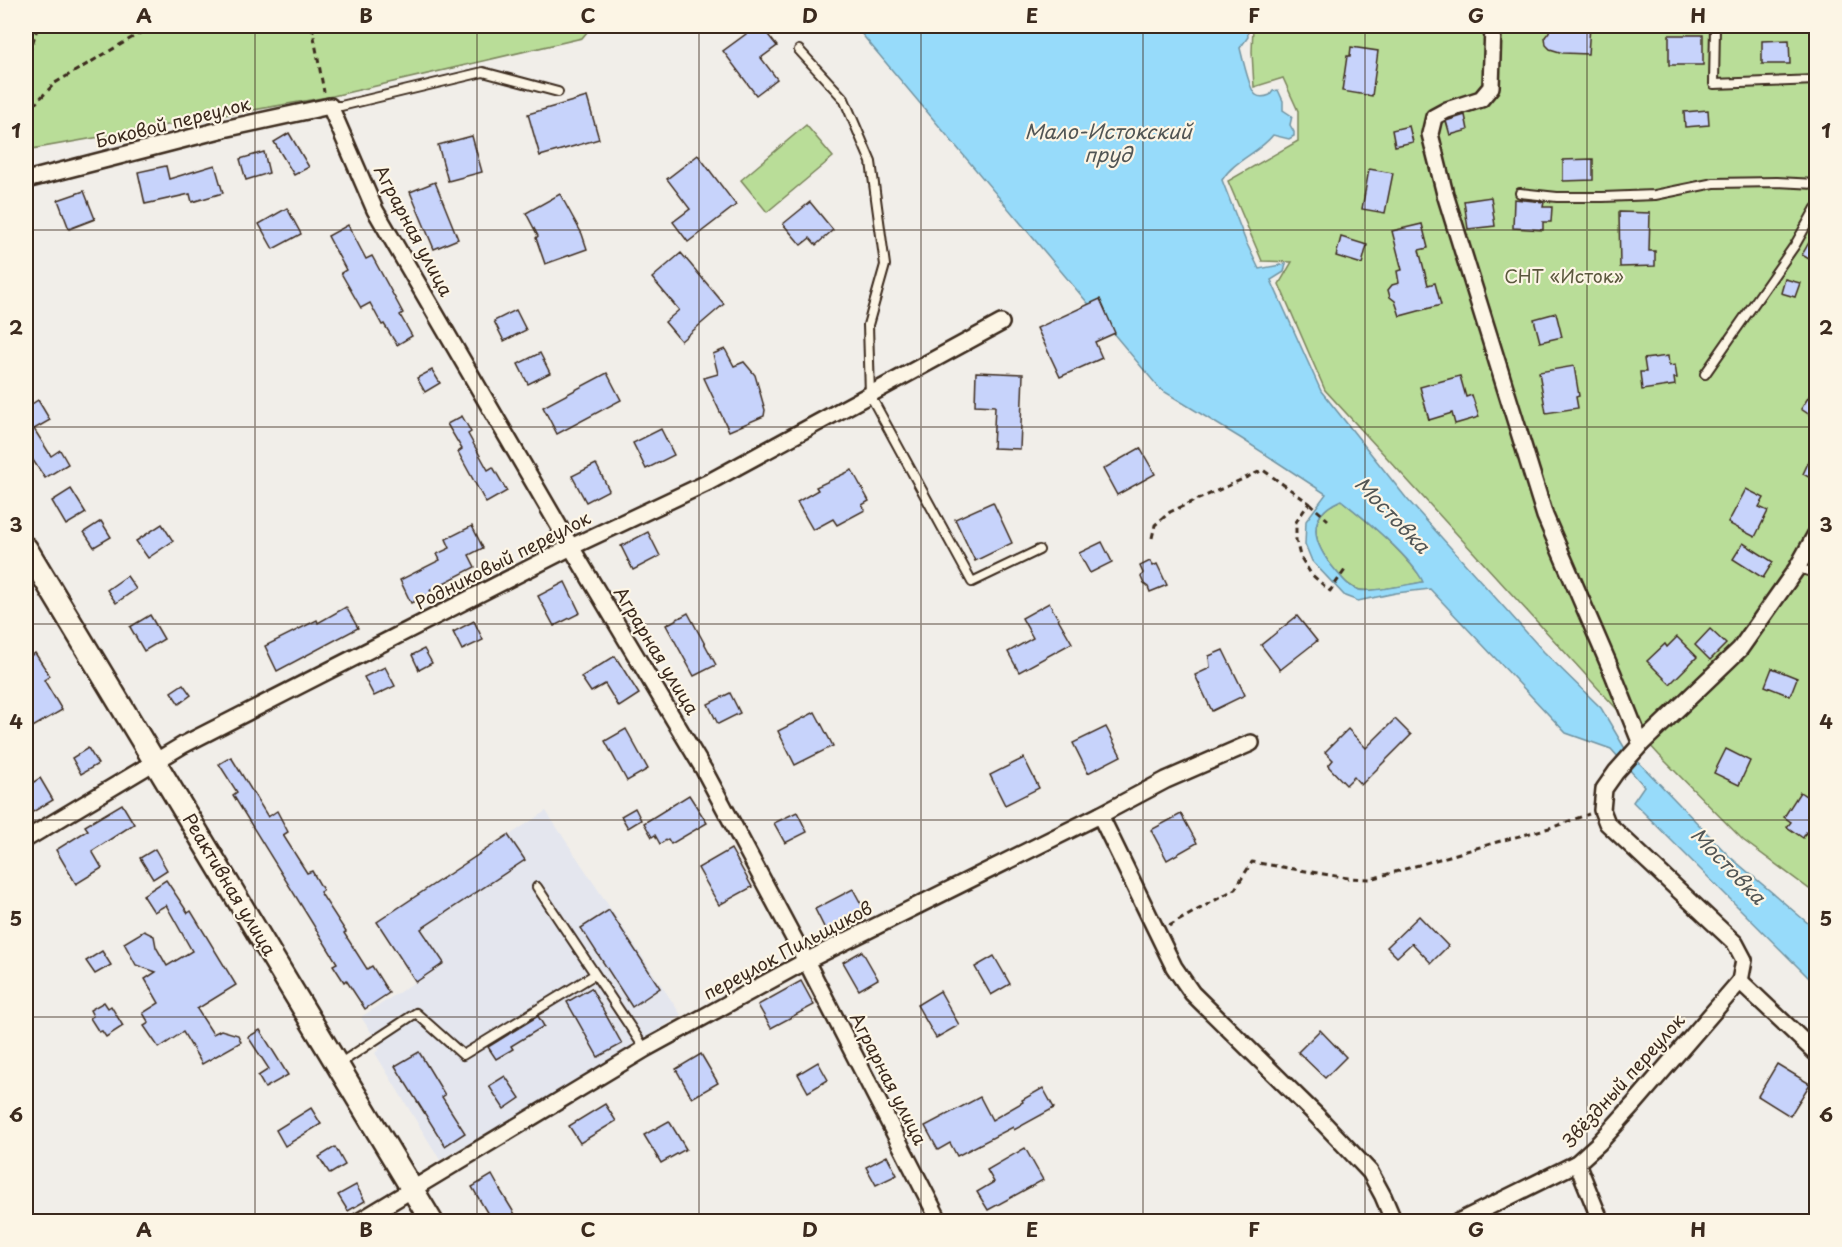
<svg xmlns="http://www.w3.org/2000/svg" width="1842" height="1247" font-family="'Playpen Sans',sans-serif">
  <rect width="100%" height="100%" fill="#f1eee9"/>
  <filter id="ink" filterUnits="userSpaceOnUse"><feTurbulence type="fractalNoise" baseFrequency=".0167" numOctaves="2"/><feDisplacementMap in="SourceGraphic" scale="12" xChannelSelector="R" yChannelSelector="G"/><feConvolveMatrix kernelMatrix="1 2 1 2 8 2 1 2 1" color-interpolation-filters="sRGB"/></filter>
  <g filter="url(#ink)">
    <polygon fill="#e4e6ee" points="546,811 681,1015 648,1037 638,1039 630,1049 440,1160 375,1053 381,1047 361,1017 415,982 377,923"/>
    <g fill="#b9dd98" stroke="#7a845b" stroke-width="1.5">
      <polygon points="26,26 592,26 582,38 333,96 26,150"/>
      <polygon points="1253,26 1816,26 1816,894 1743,840 1659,755 1325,390 1279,284 1292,262 1262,261 1228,181 1298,141 1298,111 1283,78 1254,87 1252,52"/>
      <polygon points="806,125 833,157 767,212 741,180"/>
      <path d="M1341,500C1369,522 1405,552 1424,582C1410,584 1372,593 1360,590C1348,587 1343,579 1335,570C1313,544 1304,516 1341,500Z"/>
    </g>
    <path fill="#97dbfa" stroke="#7294a2" stroke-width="1.5" fill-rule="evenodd" d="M855,26H1247L1248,37L1240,48C1242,56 1250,92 1256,95C1260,98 1265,97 1270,95L1273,91L1278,90L1283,101V110L1292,116L1290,125L1294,132V136L1289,139L1273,135C1259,153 1234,160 1222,180L1246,242L1259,269L1286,264L1284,272L1271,280L1321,391L1407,499L1544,652L1601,708L1624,747L1729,856L1816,930V985L1633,802L1644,786L1611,749L1566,733L1430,589L1396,593L1358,601L1345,596L1312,561L1305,544L1306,521L1326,494L1242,439L1160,389ZM1341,500C1363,517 1413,559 1423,582C1409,584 1371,593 1359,590C1348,587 1343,579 1335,570C1313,544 1304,516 1341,500Z"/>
    <g fill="#c7d3fb" stroke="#3b2a1e" stroke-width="1.5">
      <polygon points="757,26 761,26 777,46 761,58 777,79 756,95 723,51"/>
      <polygon points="1550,26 1590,26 1588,54 1563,53 1550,49 1546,45 1545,37 1549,32"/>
      <rect x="1669" y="35" width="34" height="30"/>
      <polygon points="1789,40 1790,64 1762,64 1762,41"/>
      <polygon points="1351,47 1378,51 1372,96 1342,91 1347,56 1350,56"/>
      <polygon points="587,97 599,139 540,156 528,114"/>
      <polygon points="1708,110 1709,125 1685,127 1684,112"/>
      <polygon points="1465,115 1468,130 1450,135 1446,121"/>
      <polygon points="1409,126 1413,142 1395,146 1392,130"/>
      <polygon points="289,133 309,167 294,175 274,142"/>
      <polygon points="472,136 482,172 448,181 438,145"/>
      <polygon points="264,152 269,173 246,180 240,159"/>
      <polygon points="698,155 736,205 688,242 673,222 690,209 667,179"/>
      <polygon points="1593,159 1593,180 1563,181 1563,160"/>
      <polygon points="215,165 223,193 192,202 190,194 145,204 138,172 166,166 169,179"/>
      <polygon points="1369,169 1393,173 1385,213 1362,209"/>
      <polygon points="435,182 458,239 434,249 410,192"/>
      <polygon points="84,191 95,219 69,229 58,200"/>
      <polygon points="560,194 582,234 587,249 545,264 536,238 538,236 526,213"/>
      <polygon points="1491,197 1495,226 1468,229 1464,201"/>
      <polygon points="1514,199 1544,202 1543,207 1552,207 1551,222 1543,222 1543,230 1513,228"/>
      <polygon points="810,202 833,230 816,245 810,238 801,245 783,224"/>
      <polygon points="287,208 301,234 273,249 259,224"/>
      <polygon points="1619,212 1650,213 1649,251 1655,251 1655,266 1620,267"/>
      <polygon points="1422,224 1428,248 1419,250 1428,285 1435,283 1441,305 1400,316 1395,301 1390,297 1388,290 1392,285 1399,283 1397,271 1402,270 1392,231"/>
      <polygon points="348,225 366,259 372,256 403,313 400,315 412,336 397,345 384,324 382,325 370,303 361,308 341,273 346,270 328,236"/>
      <polygon points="1816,230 1816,263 1802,255"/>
      <polygon points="1341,237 1367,245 1362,264 1336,256"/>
      <polygon points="681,253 724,304 681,341 665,322 679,310 652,278"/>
      <polygon points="1785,279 1800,283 1795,297 1781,293"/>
      <polygon points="1100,299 1115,333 1095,342 1102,358 1060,377 1037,328"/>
      <polygon points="516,310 526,330 504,341 494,321"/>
      <polygon points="1556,313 1562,337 1540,342 1534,319"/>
      <polygon points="725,349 734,366 744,362 755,375 765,410 764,416 729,431 704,378 718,374 713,354"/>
      <polygon points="540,353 550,373 528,384 518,364"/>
      <polygon points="1668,356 1669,366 1675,365 1677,378 1674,378 1675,385 1642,390 1640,372 1646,372 1644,359"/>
      <polygon points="1574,366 1579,396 1576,397 1578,408 1546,413 1539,372"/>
      <polygon points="432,370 440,383 425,392 417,378"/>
      <polygon points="976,372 1023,374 1020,449 993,448 995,406 975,405"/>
      <polygon points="607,373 621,400 557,434 543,407"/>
      <polygon points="1460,376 1466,397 1472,395 1479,417 1455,424 1452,413 1429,420 1420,387"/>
      <polygon points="1816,385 1816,419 1801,409"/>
      <polygon points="38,400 50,420 34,429 51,456 60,450 68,464 45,478 26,450 26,408"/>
      <polygon points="462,416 471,432 468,434 488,470 493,467 507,491 486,503 458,452 462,449 447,424"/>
      <polygon points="661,429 674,455 646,469 633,443"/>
      <polygon points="1816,446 1816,481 1803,474"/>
      <polygon points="1140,448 1155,474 1117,495 1103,469"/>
      <polygon points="596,464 609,490 586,502 572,476"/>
      <polygon points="852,470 869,501 862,505 865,510 837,525 833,519 813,530 797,502 818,490 816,487"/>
      <polygon points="71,489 86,513 66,525 52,501"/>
      <polygon points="1746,489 1764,498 1759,507 1768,511 1755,537 1728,523"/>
      <polygon points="993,502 1012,543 975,561 955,519"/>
      <polygon points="101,521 111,537 94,547 84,532"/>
      <polygon points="162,524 173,541 148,558 136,541"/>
      <polygon points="472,526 483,548 469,555 475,567 430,590 432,593 411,603 400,580 440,560 437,554 450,548 446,539"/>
      <polygon points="648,532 660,556 633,570 621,546"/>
      <polygon points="1102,542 1112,562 1090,573 1079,553"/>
      <polygon points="1743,543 1773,562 1763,578 1733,559"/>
      <polygon points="1150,561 1153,566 1157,564 1167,585 1150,592 1148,587 1144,584 1141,577 1143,573 1140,566"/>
      <polygon points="127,576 136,589 116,603 107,590"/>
      <polygon points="565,582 580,613 554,626 538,596"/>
      <polygon points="1049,603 1072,643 1019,672 1008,652 1033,638 1022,618"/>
      <polygon points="346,607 358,628 277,671 265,646 317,620 318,623"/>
      <polygon points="688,613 716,665 694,676 666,625"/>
      <polygon points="150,615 164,639 144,651 130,627"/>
      <polygon points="1297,616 1317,641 1280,670 1261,645"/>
      <polygon points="474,621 483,640 462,650 453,632"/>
      <polygon points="1710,629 1726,644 1710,660 1695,645"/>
      <polygon points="1677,637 1697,657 1670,684 1647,661 1665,644 1667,647"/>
      <polygon points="424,649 432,663 419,670 412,655"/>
      <polygon points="1223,650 1245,695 1212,711 1195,675 1210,668 1209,656"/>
      <polygon points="35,653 50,676 44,680 62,710 26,731 26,659"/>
      <polygon points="615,656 639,694 619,707 605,684 591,692 581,677"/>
      <polygon points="385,667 395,686 374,696 364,677"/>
      <polygon points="1772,668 1797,678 1790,696 1765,686"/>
      <polygon points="183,684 191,695 179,704 171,692"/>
      <polygon points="730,693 740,713 718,724 708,704"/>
      <polygon points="815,712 833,746 795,765 778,731"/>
      <polygon points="1395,719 1411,735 1361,785 1354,777 1346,785 1328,766 1333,760 1325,752 1348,729 1366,748"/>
      <polygon points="1106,727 1121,756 1088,773 1073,743"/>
      <polygon points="626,729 648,769 627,781 605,741"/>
      <polygon points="88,748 98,764 81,774 72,758"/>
      <polygon points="1726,749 1750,761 1739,785 1714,773"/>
      <polygon points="231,757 268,817 277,811 288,832 283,835 307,873 312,871 323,890 320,892 346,932 344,933 367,969 372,966 389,993 365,1009 346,980 344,982 333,965 337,963 233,795 237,792 219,764"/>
      <polygon points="1024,758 1039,788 1005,805 990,775"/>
      <polygon points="40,778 53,800 26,816 26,787"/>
      <polygon points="1800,792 1816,803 1816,838 1806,832 1803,838 1787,827 1791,822 1784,817"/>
      <polygon points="689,795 707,823 671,844 668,839 660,844 655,835 652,837 644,823"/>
      <polygon points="122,804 134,824 92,851 102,868 76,884 56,850 88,830 85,826"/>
      <polygon points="635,808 641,820 628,828 621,816"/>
      <polygon points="797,812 807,832 785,843 774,823"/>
      <polygon points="1181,814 1197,843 1167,860 1151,830"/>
      <polygon points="508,835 525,860 421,929 444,963 416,982 377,922"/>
      <polygon points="155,849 167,870 153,879 140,858"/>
      <polygon points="731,849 752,887 719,905 698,868"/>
      <polygon points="166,880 188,913 191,911 236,985 197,1009 213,1034 221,1030 238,1035 241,1042 202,1064 183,1032 159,1048 144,1026 149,1023 143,1013 159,1003 145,979 156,972 136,965 124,943 144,931 154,936 156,947 167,966 192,951 166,905 154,912 143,895"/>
      <polygon points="853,889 867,915 828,935 815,909"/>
      <polygon points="609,910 660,988 632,1007 581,928"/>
      <polygon points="1419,916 1448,946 1431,963 1412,943 1397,957 1387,947"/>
      <polygon points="102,951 111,965 95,974 86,961"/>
      <polygon points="862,951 878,979 859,990 843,962"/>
      <polygon points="994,956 1010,984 991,995 975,967"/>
      <polygon points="801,981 814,1005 771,1028 758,1005"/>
      <polygon points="591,988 622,1044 598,1057 567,1002"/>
      <polygon points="940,991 959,1025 936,1038 917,1005"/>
      <polygon points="104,1002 108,1008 111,1006 123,1026 106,1037 102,1031 99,1032 90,1018 93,1016 90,1010"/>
      <polygon points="538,1016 544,1026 511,1046 513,1049 496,1059 488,1047"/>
      <polygon points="260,1030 288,1075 265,1088 258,1076 269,1069 248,1037"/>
      <polygon points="1320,1030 1346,1057 1325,1078 1298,1052"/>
      <polygon points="419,1052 445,1095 442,1097 465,1133 445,1146 395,1066"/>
      <polygon points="701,1054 718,1083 692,1098 676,1069"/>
      <polygon points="818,1062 828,1080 808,1092 798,1074"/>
      <polygon points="1777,1064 1810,1084 1790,1116 1758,1096"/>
      <polygon points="505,1076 520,1098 504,1109 489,1086"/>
      <polygon points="1043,1088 1054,1108 1014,1130 1013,1127 957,1156 950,1143 938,1150 925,1126 980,1097 992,1120 1023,1102 1022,1100"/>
      <polygon points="605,1104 616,1121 580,1143 569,1126"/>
      <polygon points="311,1108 321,1124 285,1146 276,1130"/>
      <polygon points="669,1121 686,1149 661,1163 644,1135"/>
      <polygon points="335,1147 345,1165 330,1174 319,1157"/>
      <polygon points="1025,1148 1043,1180 988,1210 977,1192 994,1182 987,1170"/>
      <polygon points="887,1156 897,1175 876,1185 866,1167"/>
      <polygon points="492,1175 502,1193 519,1221 492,1221 472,1187"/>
      <polygon points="356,1185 365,1201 348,1211 338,1195"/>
    </g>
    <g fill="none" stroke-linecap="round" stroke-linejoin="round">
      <g stroke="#3b2a1e" stroke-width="12">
        <g id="service">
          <polyline points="1715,26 1714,84 1816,80"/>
          <polyline points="799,50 844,99 871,162 885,265 868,325 870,395 972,582 1039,550"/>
          <polyline points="330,106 341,106 483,72 558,92"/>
          <polyline points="1520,193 1557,197 1603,197 1655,195 1714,183 1777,182 1816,184"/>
          <polyline points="1705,374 1795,245 1816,208"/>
          <polyline points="1797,568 1816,573"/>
          <polyline points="537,887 645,1049"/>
          <polyline points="339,1064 416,1013 463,1055 594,975"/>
        </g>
      </g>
      <g stroke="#3b2a1e" stroke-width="20">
        <g id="minor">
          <polyline points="1493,26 1491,87 1481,99 1447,110 1434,117 1430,134 1445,194 1545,516 1613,674 1641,744"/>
          <polyline points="26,180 224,129 330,106 375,210 571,547 704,770 806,961 940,1222"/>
          <polyline points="1100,815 1174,967 1192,993 1315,1114 1370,1172 1383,1196 1394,1222"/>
          <polyline points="26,839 183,745 571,547 709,482 1001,323"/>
          <polyline points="1740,981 1744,960 1735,943 1607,823 1602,810 1604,789 1616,772 1641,744 1740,649 1797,568 1816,534"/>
          <polyline points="1740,981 1816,1053"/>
          <polyline points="1577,1163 1601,1222"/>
          <polyline points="358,1222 645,1049 806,961 1100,815 1166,780 1251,743"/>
          <polyline points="1458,1222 1577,1163 1599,1143 1634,1104 1740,981"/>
        </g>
      </g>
      <g stroke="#3b2a1e" stroke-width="26">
        <polyline id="secondary" points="26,548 432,1222"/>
      </g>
      <g stroke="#3b2a1e" stroke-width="3" stroke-dasharray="6 4.5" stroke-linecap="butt">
        <polyline points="312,26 324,92"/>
        <polyline points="26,63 38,26"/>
        <polyline points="26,113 55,83 152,26"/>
        <polyline points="1309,503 1328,520"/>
        <polyline points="1152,538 1155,525 1170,512 1263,470 1309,503 1296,522 1296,540 1300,556 1311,574 1330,591 1345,570"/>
        <polyline points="1169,926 1235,889 1252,862 1348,878 1371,879 1497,842 1553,827 1589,814"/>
      </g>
      <use href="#service" stroke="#fcf5e5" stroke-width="8"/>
      <use href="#minor" stroke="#fcf5e5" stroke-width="15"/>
      <use href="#secondary" stroke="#fcf5e5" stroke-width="21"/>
    </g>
  </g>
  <path fill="none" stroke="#3b2a1e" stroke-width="1.5" stroke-opacity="0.55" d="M255,26V1222M477,26V1222M699,26V1222M921,26V1222M1143,26V1222M1365,26V1222M1587,26V1222M26,230H1816M26,427H1816M26,624H1816M26,820H1816M26,1017H1816"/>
  <g text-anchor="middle" stroke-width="4.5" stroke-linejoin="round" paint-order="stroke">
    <g font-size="18" fill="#3b2a1e" stroke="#fcf5e5">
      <text transform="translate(173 123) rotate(-14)" y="6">Боковой переулок</text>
      <text transform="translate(413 231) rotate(62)" y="6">Аграрная улица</text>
      <text transform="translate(503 561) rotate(-27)" y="6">Родниковый переулок</text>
      <text transform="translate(656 651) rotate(59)" y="6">Аграрная улица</text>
      <text transform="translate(229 885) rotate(59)" y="6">Реактивная улица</text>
      <text transform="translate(788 951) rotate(-28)" y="6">переулок Пильщиков</text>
      <text transform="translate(888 1079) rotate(63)" y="6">Аграрная улица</text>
      <text transform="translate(1624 1081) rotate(-48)" y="6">Звёздный переулок</text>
    </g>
    <g font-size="18" fill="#5a573c" stroke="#fcf5e5">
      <text x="1564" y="283">СНТ «Исток»</text>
    </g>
    <g font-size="20" font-style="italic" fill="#525655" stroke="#fcf5e5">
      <text x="1108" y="139">Мало-Истокский<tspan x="1108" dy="23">пруд</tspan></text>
      <text transform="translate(1392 515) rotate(46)" y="7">Мостовка</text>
      <text transform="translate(1728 866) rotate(46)" y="7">Мостовка</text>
    </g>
  </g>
  <rect width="1842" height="1247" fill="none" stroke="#fcf5e5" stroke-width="66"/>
  <rect x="33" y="33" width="1776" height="1181" fill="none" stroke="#3b2a1e" stroke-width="2"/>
  <g font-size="20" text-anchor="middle" font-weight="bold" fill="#3b2a1e">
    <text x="144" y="23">A</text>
    <text x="366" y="23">B</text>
    <text x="588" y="23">C</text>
    <text x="810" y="23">D</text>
    <text x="1032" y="23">E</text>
    <text x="1254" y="23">F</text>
    <text x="1476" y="23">G</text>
    <text x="1698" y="23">H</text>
    <text x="16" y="138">1</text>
    <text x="1826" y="138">1</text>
    <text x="16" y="335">2</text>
    <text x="1826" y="335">2</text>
    <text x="16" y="532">3</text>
    <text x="1826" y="532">3</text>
    <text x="16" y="729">4</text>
    <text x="1826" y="729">4</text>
    <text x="16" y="926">5</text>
    <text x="1826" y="926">5</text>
    <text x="16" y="1122">6</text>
    <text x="1826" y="1122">6</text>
    <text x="144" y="1237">A</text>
    <text x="366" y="1237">B</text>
    <text x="588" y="1237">C</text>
    <text x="810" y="1237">D</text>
    <text x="1032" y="1237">E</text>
    <text x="1254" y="1237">F</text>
    <text x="1476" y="1237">G</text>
    <text x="1698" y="1237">H</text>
  </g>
</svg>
